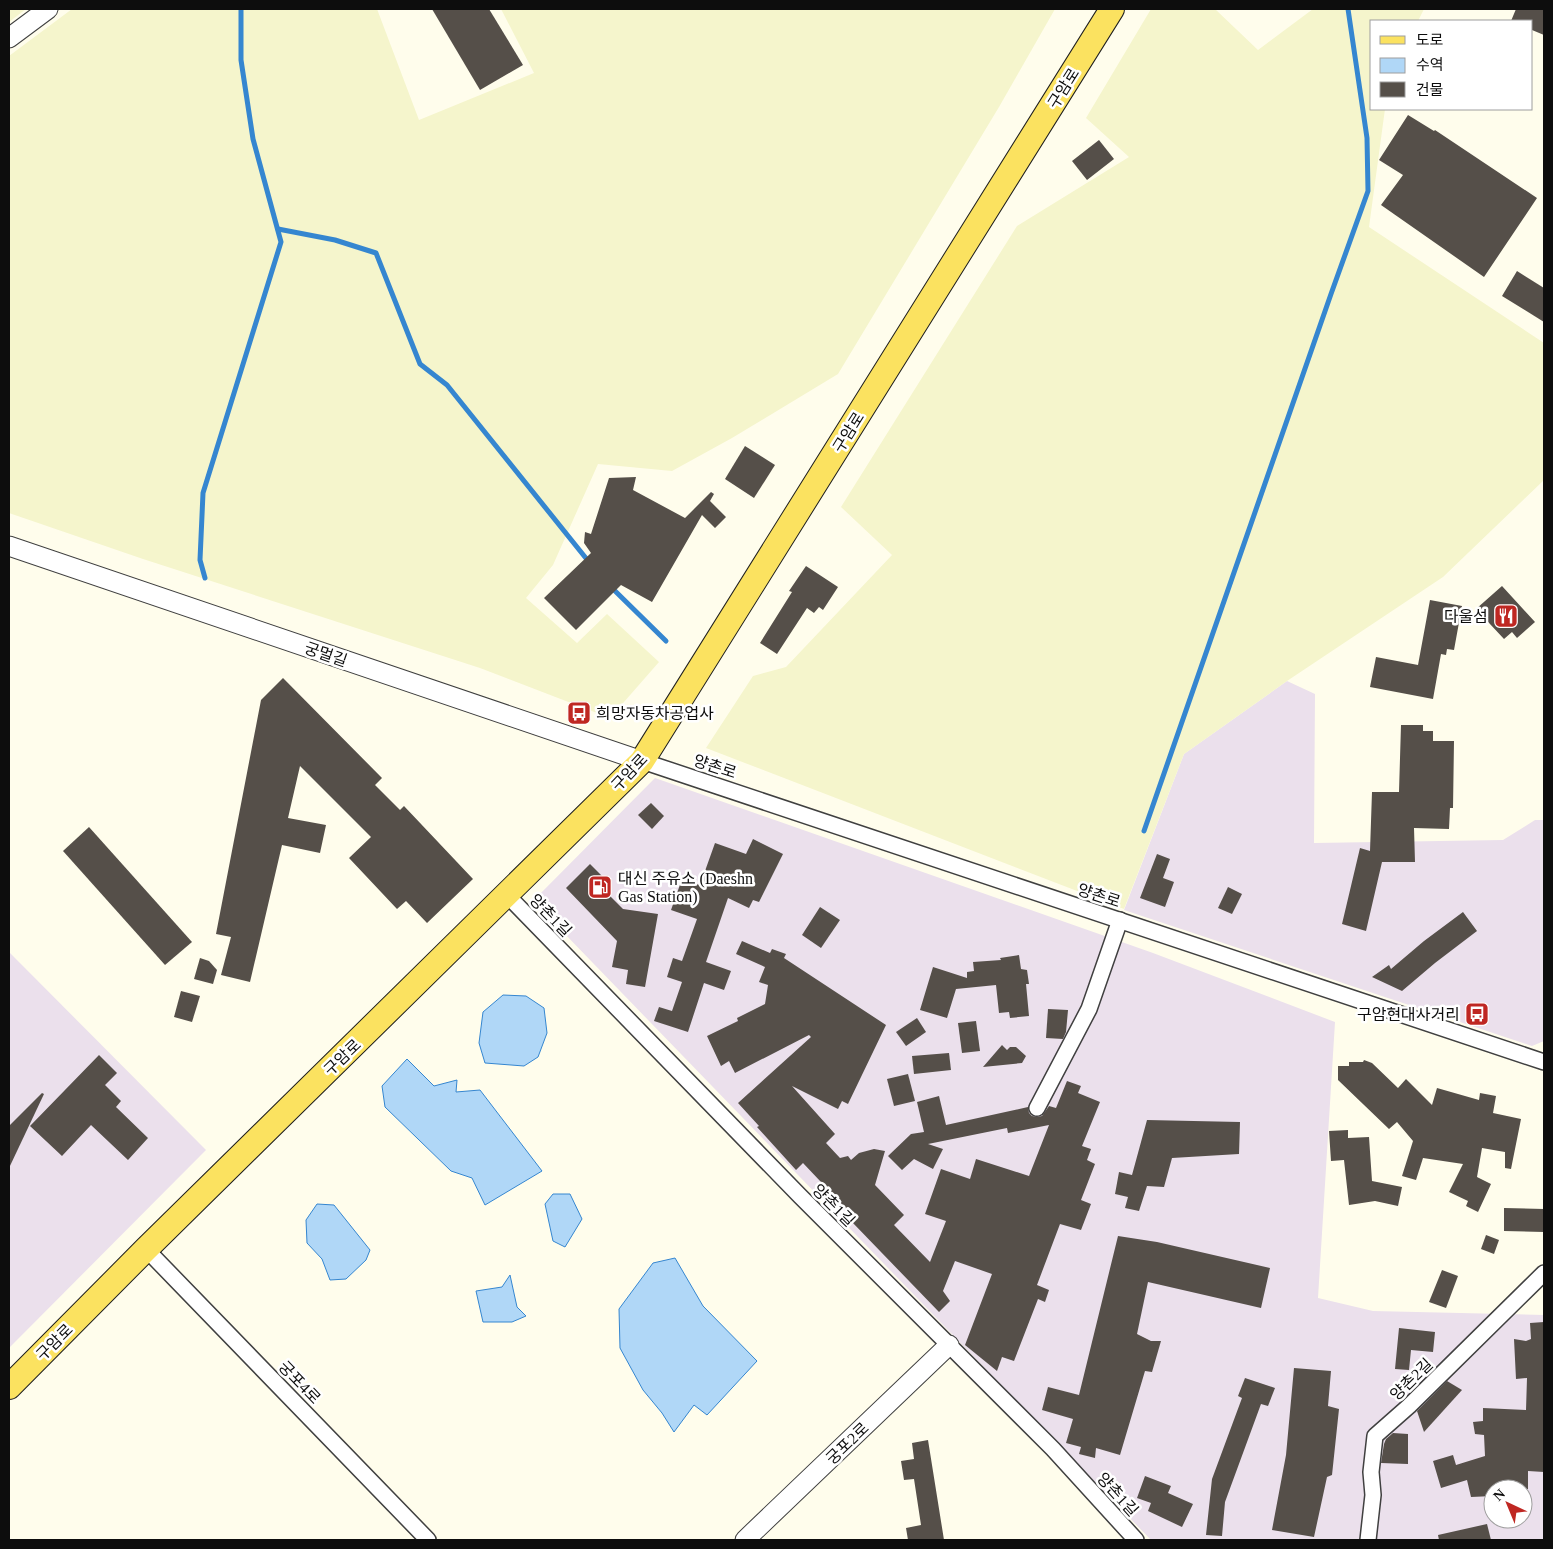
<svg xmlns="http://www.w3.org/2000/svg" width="1553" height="1549" font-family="'Times New Roman','Noto Sans KR',serif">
  <rect width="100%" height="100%" fill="#fffdec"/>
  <g fill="#ebe0ec" fill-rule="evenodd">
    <polygon points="1287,681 1315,694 1314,843 1503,840 1535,820 1544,820 1544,1041 1532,1046 1124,910 1184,754"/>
    <path d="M655,778L1153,953L1335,1022L1318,1298L1373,1311L1544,1315V1540H1151L533,901ZM1493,1489H1523V1519H1493Z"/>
    <polygon points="9,952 206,1150 9,1348"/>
  </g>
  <g fill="#f5f5cc">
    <polygon points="9,9 26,9 9,22"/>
    <polygon points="72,9 377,9 419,120 534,73 501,9 1055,9 999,107 838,374 732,438 672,471 598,464 553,565 526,598 577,643 607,614 659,662 610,718 480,668 143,559 9,513 9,56"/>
    <polygon points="1151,9 1215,9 1258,50 1313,9 1424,9 1418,21 1372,21 1372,109 1385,109 1369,227 1544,343 1544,480 1443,577 1287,681 1184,754 1124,909 706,748 753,676 786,667 892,555 841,507 1017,226 1129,157 1086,118"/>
  </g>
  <g fill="#b0d7f7" stroke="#3586d0">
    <polygon points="503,995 526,996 544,1008 547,1033 538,1057 524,1066 485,1063 479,1043 483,1012"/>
    <polygon points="407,1059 434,1086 457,1080 456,1092 480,1090 542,1171 485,1205 472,1178 451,1171 385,1107 382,1086"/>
    <polygon points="553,1194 570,1194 582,1219 565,1247 553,1241 545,1204"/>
    <polygon points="317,1204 334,1205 370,1250 366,1260 346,1279 330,1280 322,1259 307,1243 306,1220"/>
    <polygon points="675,1258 703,1306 757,1361 707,1415 694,1405 674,1432 662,1413 643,1390 620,1348 619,1309 653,1263"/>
    <polygon points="510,1275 517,1307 526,1316 512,1322 483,1322 476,1291 502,1287"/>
  </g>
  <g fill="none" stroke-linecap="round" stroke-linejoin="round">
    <g stroke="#3586d0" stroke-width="5">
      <polyline points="278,229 335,240 376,253 420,364 447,385 589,562"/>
      <polyline points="205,578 200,560 203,493 281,242 253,139 241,60 241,9"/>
      <polyline points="611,587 666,641"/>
      <polyline points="1144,831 1331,294 1368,191 1367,138 1348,9"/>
    </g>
  </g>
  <g fill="#554f49">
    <polygon points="432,9 489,9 523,65 480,90"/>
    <polygon points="1516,9 1544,9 1544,35 1532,30 1532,21 1511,21"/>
    <polygon points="1408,115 1434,131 1435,130 1537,198 1484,277 1381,205 1403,175 1379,160"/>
    <polygon points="1099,140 1114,159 1087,180 1072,161"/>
    <polygon points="1517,271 1544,288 1544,322 1502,296"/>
    <polygon points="745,446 775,465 754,498 725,479"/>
    <polygon points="636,477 633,490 685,518 711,492 714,494 710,501 726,517 715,528 702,515 652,602 621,585 576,630 544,598 591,553 584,543 585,532 591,534 609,478"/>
    <polygon points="806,566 838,587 823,610 819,607 814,613 807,608 777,654 760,643 792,592 789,591"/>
    <polygon points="1502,586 1535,622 1517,638 1512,632 1504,639 1476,609"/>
    <polygon points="1430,600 1462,606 1454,650 1447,649 1446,655 1441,654 1433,699 1370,687 1376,657 1418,665"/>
    <polygon points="283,678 382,778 375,785 400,810 404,806 473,879 427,923 406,901 397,909 349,858 371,837 300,766 288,818 326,825 320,853 282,845 250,982 221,975 231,937 216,934 261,700"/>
    <polygon points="1401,725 1423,725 1423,731 1433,731 1433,741 1454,741 1453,808 1450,808 1449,829 1414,828 1415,862 1382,862 1366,931 1342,924 1360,848 1370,851 1372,792 1399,792"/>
    <polygon points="651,803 664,816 652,829 638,815"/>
    <polygon points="89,827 192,942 165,965 63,851"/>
    <polygon points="753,839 783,854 759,902 753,900 749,908 728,898 706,962 731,971 724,990 704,983 688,1032 654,1021 659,1007 672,1011 682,982 667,977 673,958 682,961 697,919 671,910 682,879 700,885 715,843 746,854"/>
    <polygon points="1157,854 1170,859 1163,878 1174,882 1165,907 1140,898"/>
    <polygon points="590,864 607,881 601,887 623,909 658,914 645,987 626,984 628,970 612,967 617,941 566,888"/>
    <polygon points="1228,887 1242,894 1232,914 1218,908"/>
    <polygon points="820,907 840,920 821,948 802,935"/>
    <polygon points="1463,912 1477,931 1435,963 1402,991 1372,977 1389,965 1391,969 1424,941"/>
    <polygon points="742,941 770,953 772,949 786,954 784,958 886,1025 848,1104 842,1101 838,1109 792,1086 835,1134 826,1143 840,1158 848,1156 851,1160 859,1153 874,1149 885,1151 875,1185 904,1215 894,1225 930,1262 946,1221 925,1214 941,1169 970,1179 976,1159 1029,1176 1049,1125 1008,1133 1007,1128 928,1144 943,1149 933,1169 914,1159 902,1170 888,1156 911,1134 924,1132 917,1102 939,1096 946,1125 1028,1107 1029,1113 1032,1116 1037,1117 1042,1116 1049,1106 1056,1108 1067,1081 1081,1086 1078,1093 1100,1102 1082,1146 1091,1149 1087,1160 1095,1164 1081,1200 1091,1204 1081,1230 1060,1224 1037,1285 1049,1290 1045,1302 1038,1299 1014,1361 1002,1357 997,1371 965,1345 992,1274 955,1261 943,1291 950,1301 939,1312 852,1222 855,1218 803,1163 796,1170 757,1127 759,1126 738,1103 811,1037 809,1035 735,1073 729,1061 721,1066 707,1036 738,1021 737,1018 765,1004 768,985 759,982 765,967 736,954"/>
    <polygon points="1019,955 1021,969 1027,970 1029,984 1026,984 1029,1016 1010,1018 1009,1012 999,1013 996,985 956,989 947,1018 920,1010 933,967 967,978 967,972 974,971 973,962 1001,960 1000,958"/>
    <polygon points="200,958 209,961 217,970 213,984 194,979"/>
    <polygon points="181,991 200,996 192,1022 174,1017"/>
    <polygon points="1048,1009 1068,1010 1066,1032 1063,1039 1046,1038"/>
    <polygon points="917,1018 926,1032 906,1046 896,1032"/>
    <polygon points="976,1021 980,1051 962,1053 958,1023"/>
    <polygon points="1002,1045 1007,1050 1010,1047 1016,1047 1026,1056 1022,1063 983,1067"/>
    <polygon points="949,1053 951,1070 914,1074 912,1056"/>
    <polygon points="99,1055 117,1073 105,1085 121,1101 116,1107 148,1138 128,1160 91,1125 62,1156 30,1126"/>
    <polygon points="1364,1060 1372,1063 1398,1088 1406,1079 1432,1105 1437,1088 1479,1100 1480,1093 1496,1096 1493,1113 1521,1119 1511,1169 1505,1168 1505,1152 1482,1148 1477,1177 1491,1184 1478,1212 1466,1206 1468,1201 1449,1192 1463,1164 1423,1158 1416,1180 1402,1176 1413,1141 1397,1122 1389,1129 1338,1080 1338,1066 1349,1066 1349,1062 1363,1062"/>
    <polygon points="908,1074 915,1101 894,1106 887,1079"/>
    <polygon points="42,1093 44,1094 9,1168 9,1126"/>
    <polygon points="1147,1120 1240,1122 1239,1154 1172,1158 1164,1187 1147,1186 1139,1211 1125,1208 1128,1197 1115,1194 1119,1172 1132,1175"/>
    <polygon points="1348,1130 1348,1138 1369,1137 1372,1181 1402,1187 1398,1206 1375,1201 1349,1205 1344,1160 1331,1161 1329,1131"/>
    <polygon points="1504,1208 1544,1209 1544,1232 1504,1231"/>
    <polygon points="1486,1235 1499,1240 1494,1254 1481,1249"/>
    <polygon points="1118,1236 1157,1242 1270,1268 1261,1308 1148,1282 1137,1334 1151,1341 1161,1341 1152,1372 1145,1371 1120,1455 1096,1448 1095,1458 1079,1454 1081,1447 1066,1443 1073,1419 1042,1410 1048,1387 1079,1395"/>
    <polygon points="1442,1270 1458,1276 1446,1308 1429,1302"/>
    <polygon points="1544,1322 1544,1472 1528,1471 1528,1489 1493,1489 1493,1496 1471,1497 1467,1480 1441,1488 1433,1461 1453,1455 1456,1465 1485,1456 1484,1435 1475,1434 1473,1422 1483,1421 1483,1408 1526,1410 1527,1378 1516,1379 1514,1339 1526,1341 1531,1339 1530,1323"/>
    <polygon points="1399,1328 1435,1332 1433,1352 1411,1350 1409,1370 1395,1369"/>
    <polygon points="1294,1368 1331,1371 1328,1406 1339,1409 1332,1475 1327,1477 1314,1537 1272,1530 1286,1455"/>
    <polygon points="1245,1378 1275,1388 1268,1406 1261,1404 1225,1502 1222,1536 1206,1535 1212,1479 1242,1398 1238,1396"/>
    <polygon points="1447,1381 1462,1390 1424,1432 1417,1411"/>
    <polygon points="1393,1433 1408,1434 1408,1464 1381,1463 1384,1444 1386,1439"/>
    <polygon points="928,1440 944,1540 908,1540 906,1528 921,1525 914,1479 904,1480 901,1461 914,1459 912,1443"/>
    <polygon points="1145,1476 1171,1486 1168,1493 1193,1504 1182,1527 1148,1511 1151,1503 1137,1498"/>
    <polygon points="1487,1524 1491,1540 1439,1540 1438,1535"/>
  </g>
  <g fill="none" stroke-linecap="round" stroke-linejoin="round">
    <g stroke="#404040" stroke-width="18">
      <g id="minor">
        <polyline points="642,761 1544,1062"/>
        <polyline points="506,894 800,1196 1053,1449 1136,1540"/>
        <polyline points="1037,1108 1089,1009 1120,920"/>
        <polyline points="146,1249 428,1540"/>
        <polyline points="1368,1540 1373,1495 1371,1472 1375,1436 1409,1406 1544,1273"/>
      </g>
    </g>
    <g stroke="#404040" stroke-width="21">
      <g id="tertiary">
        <polyline points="9,38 48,9"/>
        <polyline points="9,546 642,761"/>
        <polyline points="745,1540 949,1345"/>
      </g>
    </g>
    <g stroke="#1e1e1e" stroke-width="26">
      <polyline id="primary" points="9,1387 146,1249 642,761 1112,9"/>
    </g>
    <use href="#minor" stroke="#fff" stroke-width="15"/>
    <use href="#tertiary" stroke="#fff" stroke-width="19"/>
    <use href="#primary" stroke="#fbe260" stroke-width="24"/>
  </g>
  <defs>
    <g id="restaurant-square" transform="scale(1.25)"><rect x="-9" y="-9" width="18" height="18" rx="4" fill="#bf2722" stroke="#fff"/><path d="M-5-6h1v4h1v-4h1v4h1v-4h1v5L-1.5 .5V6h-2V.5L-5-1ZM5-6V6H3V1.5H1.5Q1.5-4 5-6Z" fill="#fff"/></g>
    <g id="bus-square" transform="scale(1.25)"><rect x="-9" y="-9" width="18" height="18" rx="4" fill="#bf2722" stroke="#fff"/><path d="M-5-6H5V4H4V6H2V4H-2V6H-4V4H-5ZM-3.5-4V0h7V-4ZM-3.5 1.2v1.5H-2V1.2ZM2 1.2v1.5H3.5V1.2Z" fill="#fff"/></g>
    <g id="fuel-square" transform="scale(1.25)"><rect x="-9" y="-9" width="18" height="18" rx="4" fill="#bf2722" stroke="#fff"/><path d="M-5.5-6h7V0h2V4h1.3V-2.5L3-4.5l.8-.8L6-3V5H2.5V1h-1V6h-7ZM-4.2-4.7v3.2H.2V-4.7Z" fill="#fff"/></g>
  </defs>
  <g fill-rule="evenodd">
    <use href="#restaurant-square" x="1506" y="616"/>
    <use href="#bus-square" x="579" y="713"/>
    <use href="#fuel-square" x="600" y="887"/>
    <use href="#bus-square" x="1477" y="1014"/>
  </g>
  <g text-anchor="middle" stroke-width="5" stroke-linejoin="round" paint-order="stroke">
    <g font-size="16" fill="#0d0d0d" stroke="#fff">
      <text transform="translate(1063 88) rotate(-58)" y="6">구암로</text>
      <text transform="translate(848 432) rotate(-58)" y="6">구암로</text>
      <text transform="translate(326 654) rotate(19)" y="6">궁멀길</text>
      <text transform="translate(715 766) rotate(18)" y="6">양촌로</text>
      <text transform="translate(629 772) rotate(-47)" y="6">구암로</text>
      <text transform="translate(1099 895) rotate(18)" y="6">양촌로</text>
      <text transform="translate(551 915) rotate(46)" y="6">양촌1길</text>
      <text transform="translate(342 1057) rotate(-44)" y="6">구암로</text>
      <text transform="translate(834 1205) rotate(45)" y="6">양촌1길</text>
      <text transform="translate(54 1342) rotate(-45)" y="6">구암로</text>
      <text transform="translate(1411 1379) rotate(-44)" y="6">양촌2길</text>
      <text transform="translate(300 1382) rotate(46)" y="6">궁포4로</text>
      <text transform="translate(847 1443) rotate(-44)" y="6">궁포2로</text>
      <text transform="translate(1118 1494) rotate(48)" y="6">양촌1길</text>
    </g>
    <g font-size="16" fill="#0d0d0d" stroke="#fff" text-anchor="end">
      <text x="1488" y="622">다울섬</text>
      <text x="596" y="719" text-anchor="start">희망자동차공업사</text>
      <text x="618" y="884" text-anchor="start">대신 주유소 (Daeshn<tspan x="618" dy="18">Gas Station)</tspan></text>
      <text x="1460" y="1020">구암현대사거리</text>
    </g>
  </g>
  <rect width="1553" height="1549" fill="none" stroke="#0d0d0d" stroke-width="20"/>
  <rect x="1370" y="20" width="162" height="90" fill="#ffffff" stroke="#9e9e9e"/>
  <rect x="1380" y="36" width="25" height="8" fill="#fbe260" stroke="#9e9e9e"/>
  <text x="1416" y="45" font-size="15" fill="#0d0d0d">도로</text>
  <rect x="1380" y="58" width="25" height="15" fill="#b0d7f7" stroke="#9e9e9e"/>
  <text x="1416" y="70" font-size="15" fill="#0d0d0d">수역</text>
  <rect x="1380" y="82" width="25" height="15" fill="#554f49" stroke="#9e9e9e"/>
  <text x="1416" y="95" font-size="15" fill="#0d0d0d">건물</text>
  <g transform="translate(1508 1504) rotate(316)"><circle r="24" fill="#ffffff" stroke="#9e9e9e"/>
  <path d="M0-4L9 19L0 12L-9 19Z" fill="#bf2722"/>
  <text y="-8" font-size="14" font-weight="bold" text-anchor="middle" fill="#0d0d0d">N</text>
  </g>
</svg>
